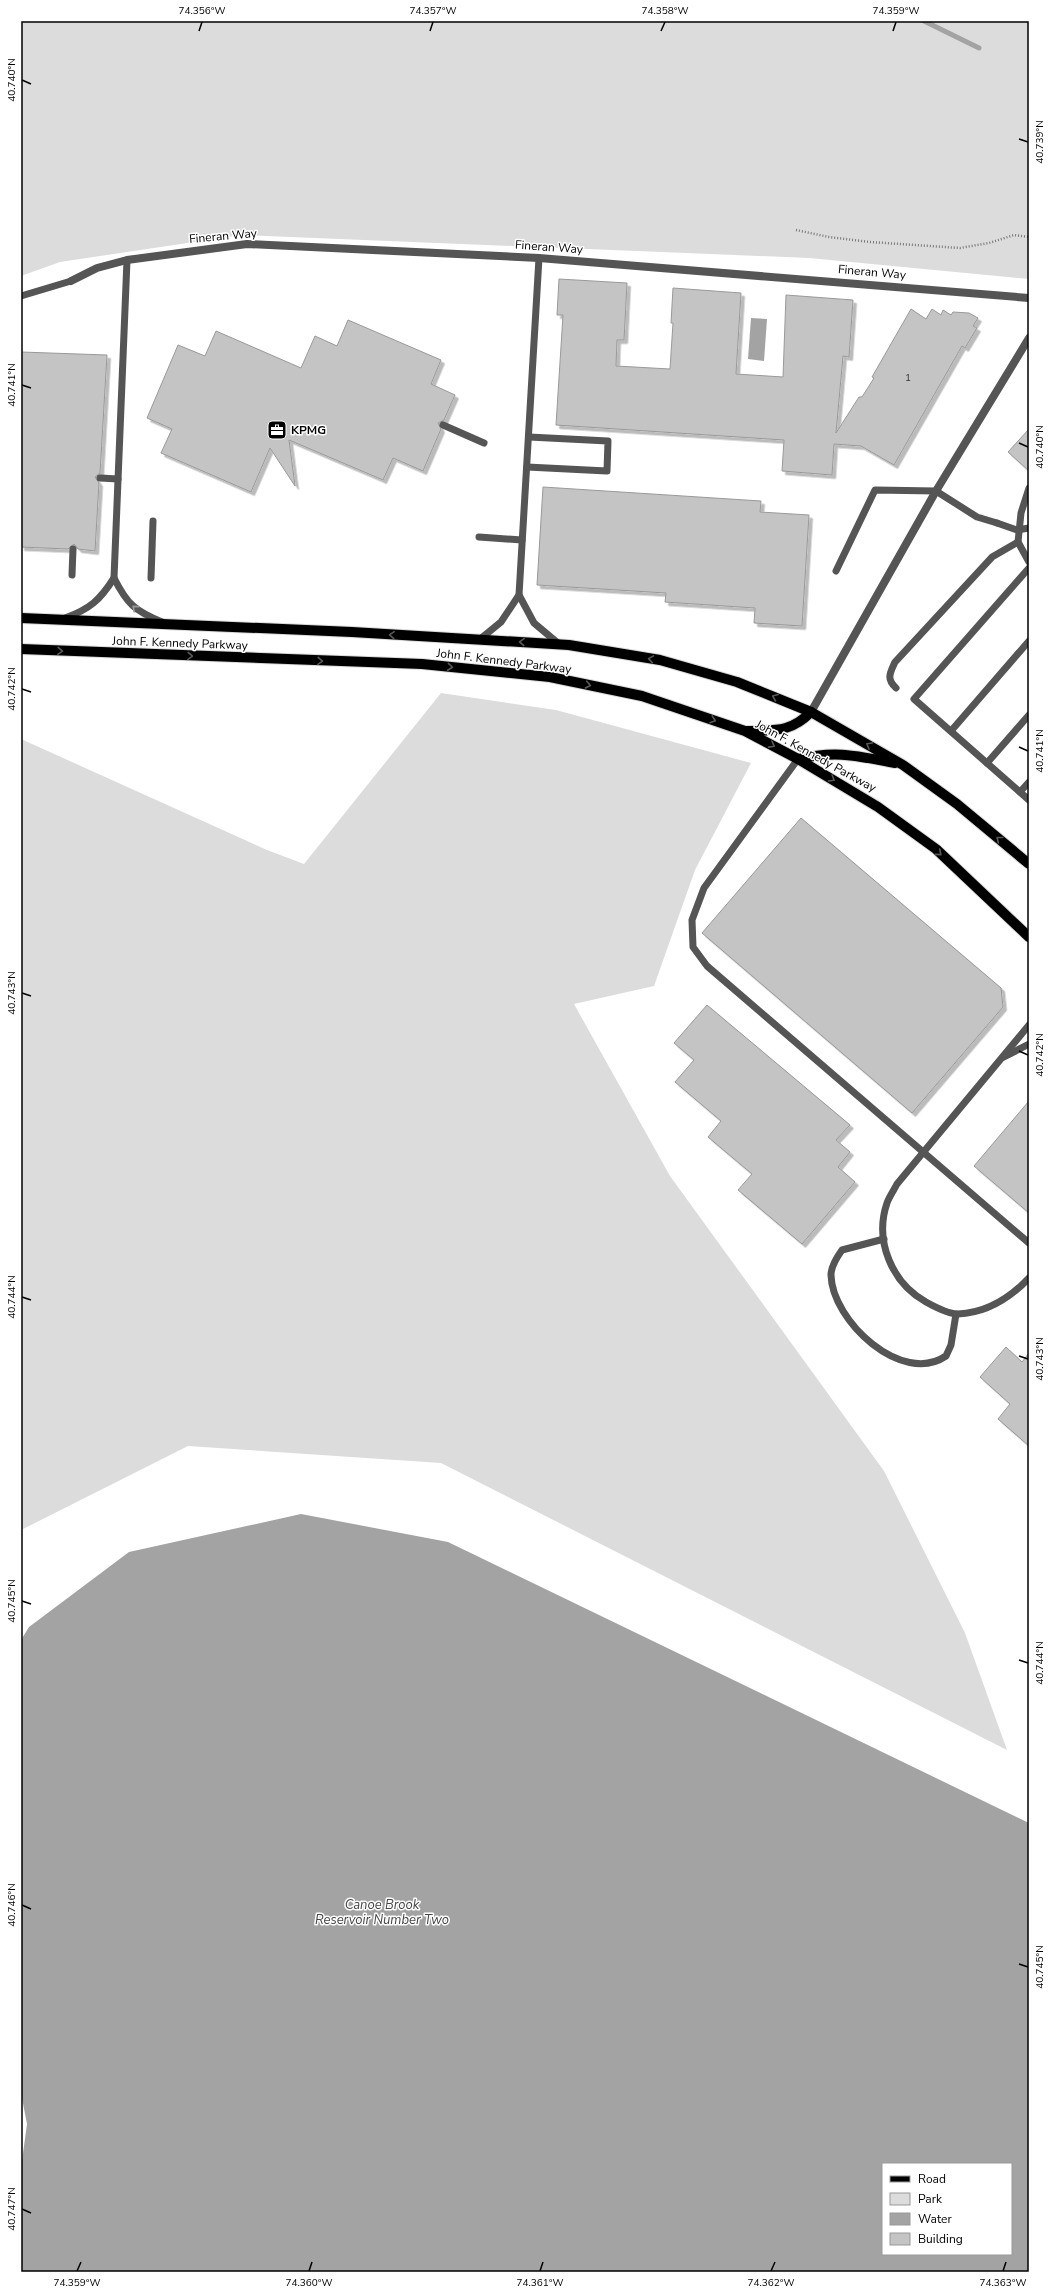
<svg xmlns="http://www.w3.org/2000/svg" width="1050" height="2293" font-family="'Nunito Sans',sans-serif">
  <defs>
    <filter id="shadow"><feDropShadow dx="3.5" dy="3.5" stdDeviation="0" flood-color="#0004"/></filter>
  </defs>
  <rect width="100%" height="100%" fill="#fff"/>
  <g fill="#dcdcdc">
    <polygon points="21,21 1029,21 1029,279 809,258 241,235 60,262 21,276"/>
    <polygon points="441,693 556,710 751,763 695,870 654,986 574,1004 670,1176 884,1471 965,1633 1007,1750 441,1463 188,1446 21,1530 21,739 267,850 304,864"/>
  </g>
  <g fill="#a3a3a3" fill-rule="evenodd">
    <polygon points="751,318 767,319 764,361 748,359"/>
    <path d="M301,1514L448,1542L1029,1823V2272H21V2168L27,2124L21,2093V1640L29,1627L129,1552ZM883,2164H1011V2254H883Z"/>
  </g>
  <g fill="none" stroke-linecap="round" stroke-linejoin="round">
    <polyline stroke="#a3a3a3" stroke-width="5" points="924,21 979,48"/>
  </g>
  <g fill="#c4c4c4" stroke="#999" filter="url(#shadow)">
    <polygon points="559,279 627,283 624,340 617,340 616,366 670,369 673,323 671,323 673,288 741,293 736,374 783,377 786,295 853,300 849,357 843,356 836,433 859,397 862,397 874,378 872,377 911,309 926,319 932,309 941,315 943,310 951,315 953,312 969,313 978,318 973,326 977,328 965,348 962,346 894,465 861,446 834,444 832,475 782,471 784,440 556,425 563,315 557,315"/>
    <polygon points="348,320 441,360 431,384 455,395 444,420 438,423 441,429 423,471 393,458 383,480 289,440 295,486 270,448 251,492 161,453 172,429 147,418 178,345 205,356 216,331 301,368 315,336 337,346"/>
    <polygon points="21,352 107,355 100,473 95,477 99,483 95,551 78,549 74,544 68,549 21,547"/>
    <polygon points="1029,429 1029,471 1008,452"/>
    <polygon points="543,487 761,501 760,512 809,515 802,626 754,623 755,608 665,602 666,593 537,585"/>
    <polygon points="801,818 1001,988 1003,1007 912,1113 702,933"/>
    <polygon points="707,1005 850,1125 836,1140 850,1152 838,1167 855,1182 802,1244 738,1190 752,1174 708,1137 721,1121 675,1082 694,1060 674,1043"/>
    <polygon points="1029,1101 1029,1213 974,1166"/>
    <polygon points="1006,1347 1022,1362 1029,1353 1029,1446 998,1419 1010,1404 980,1377"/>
  </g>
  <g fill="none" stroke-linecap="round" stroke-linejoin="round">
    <g stroke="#dbdbdb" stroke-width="12">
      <g id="primary">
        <polyline points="21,618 352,632 569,645 660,660 737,682 811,712 903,765 957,804 1029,864"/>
        <polyline points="21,649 422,664 550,677 642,696 745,731 798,759 878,807 936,849 1029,937"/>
        <path d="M747,731C775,730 790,733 811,712"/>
        <path d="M798,759C837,750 857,756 895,763"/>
      </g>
    </g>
    <polyline stroke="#777" stroke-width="2.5" stroke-dasharray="1 2" stroke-linecap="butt" points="796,230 829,237 870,242 960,248 989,243 1014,235 1029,237"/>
    <g stroke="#555" stroke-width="7">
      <polyline points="539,258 519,595 534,623 559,644"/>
      <polyline points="21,296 71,281"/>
      <polyline points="443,425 484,443"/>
      <polyline points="527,467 607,471 608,441 529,437"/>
      <polyline points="100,478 118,479"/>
      <polyline points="1029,488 1021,513 1018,542 1029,562"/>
      <polyline points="479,537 522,540"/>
      <polyline points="1029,568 914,699 1029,800"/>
      <polyline points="836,571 875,490 936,491 977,517 997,523"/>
      <polyline points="72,575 73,549"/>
      <path d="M114,578C127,604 135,611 162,622"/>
      <polyline points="151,578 153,521"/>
      <path d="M65,618C90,609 100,600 114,578L127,260"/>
      <polyline points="479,640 501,622 519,595"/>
      <path d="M896,688C886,679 890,673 895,662L992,557L1018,542"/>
      <polyline points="951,731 1029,641"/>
      <polyline points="798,759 704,888 692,920 693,947 707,966 1029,1243"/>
      <polyline points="987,763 1029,715"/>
      <polyline points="1020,792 1029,782"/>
      <path d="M1029,1025L897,1184C894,1190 889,1197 887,1203C874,1241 892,1283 926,1302C935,1307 948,1314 958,1314C987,1313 1010,1298 1029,1278"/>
      <polyline points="1004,1057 1029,1044"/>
      <path d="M884,1239L842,1250C837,1257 831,1266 831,1275C832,1321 902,1386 946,1356L951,1345L956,1314"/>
    </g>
    <g stroke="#555" stroke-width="8">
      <polyline points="71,281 97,268 127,260 247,244 539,258 1029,298"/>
      <polyline points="811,712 936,491 1029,338"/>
    </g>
    <use href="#primary" stroke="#000" stroke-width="10"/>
    <polyline stroke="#555" stroke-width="7" points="997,523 1017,530 1029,528"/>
  </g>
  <defs><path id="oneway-chevron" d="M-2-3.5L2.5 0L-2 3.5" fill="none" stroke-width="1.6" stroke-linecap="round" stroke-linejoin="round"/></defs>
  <use stroke="#999" href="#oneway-chevron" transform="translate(135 608) rotate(-139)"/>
  <g stroke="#595959">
    <use href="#oneway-chevron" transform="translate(392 635) rotate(-177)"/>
    <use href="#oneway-chevron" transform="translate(522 642) rotate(-177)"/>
    <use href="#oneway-chevron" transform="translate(60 651) rotate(3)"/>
    <use href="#oneway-chevron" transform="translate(190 656) rotate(2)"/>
    <use href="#oneway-chevron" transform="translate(651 659) rotate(-171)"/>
    <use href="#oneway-chevron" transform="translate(320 661) rotate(2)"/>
    <use href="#oneway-chevron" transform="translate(450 667) rotate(6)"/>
    <use href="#oneway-chevron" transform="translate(588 685) rotate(12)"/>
    <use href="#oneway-chevron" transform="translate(775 697) rotate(-158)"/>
    <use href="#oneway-chevron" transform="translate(713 720) rotate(19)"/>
    <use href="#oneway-chevron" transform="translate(772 745) rotate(28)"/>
    <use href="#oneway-chevron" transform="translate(869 745) rotate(-150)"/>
    <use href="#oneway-chevron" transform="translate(832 779) rotate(31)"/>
    <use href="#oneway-chevron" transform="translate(999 839) rotate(-141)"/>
    <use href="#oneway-chevron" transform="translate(939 853) rotate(41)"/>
  </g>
  <path fill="none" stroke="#000" stroke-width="1.5" d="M199,31L202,22M430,31L433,22M661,31L665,22M893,31L896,22M22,80L31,84M1019,139L1028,142M22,385L31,388M1019,443L1028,447M22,689L31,692M1019,747L1028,751M22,993L31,996M1019,1051L1028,1055M22,1297L31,1300M1019,1356L1028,1359M22,1601L31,1604M1019,1660L1028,1663M22,1905L31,1909M1019,1964L1028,1967M22,2209L31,2213M77,2271L81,2262M309,2271L312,2262M540,2271L543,2262M771,2271L775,2262M1003,2271L1006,2262"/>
  <defs>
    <g id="office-square" transform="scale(1)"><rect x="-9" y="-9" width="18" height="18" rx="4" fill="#000" stroke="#fff"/><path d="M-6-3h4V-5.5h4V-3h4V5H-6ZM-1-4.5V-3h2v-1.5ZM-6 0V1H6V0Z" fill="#fff"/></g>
  </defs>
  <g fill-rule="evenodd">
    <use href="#office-square" x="277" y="430"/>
  </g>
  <g text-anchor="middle" stroke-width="3" stroke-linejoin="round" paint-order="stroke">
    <g font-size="10" fill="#313131">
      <text x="908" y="381">1</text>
    </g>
    <g font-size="12" fill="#000" stroke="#fff">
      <text transform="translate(223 236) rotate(-5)" y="4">Fineran Way</text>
      <text transform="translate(549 247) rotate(4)" y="4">Fineran Way</text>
      <text transform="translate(872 272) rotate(5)" y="4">Fineran Way</text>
      <text transform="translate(180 643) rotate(2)" y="4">John F. Kennedy Parkway</text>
      <text transform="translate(504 661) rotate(7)" y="4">John F. Kennedy Parkway</text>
      <text transform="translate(816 756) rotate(29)" y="4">John F. Kennedy Parkway</text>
    </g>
    <g font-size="12" font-weight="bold" fill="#000" stroke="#fff" text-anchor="start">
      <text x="291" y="434">KPMG</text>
    </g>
    <g font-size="13" font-style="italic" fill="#444" stroke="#fff">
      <text x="382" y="1909">Canoe Brook<tspan x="382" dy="15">Reservoir Number Two</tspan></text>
    </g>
  </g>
  <rect width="1050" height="2293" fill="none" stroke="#ffffff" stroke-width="44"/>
  <rect x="882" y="2163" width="130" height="92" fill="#ffffff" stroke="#999999"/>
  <rect x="890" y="2176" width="20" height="6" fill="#000000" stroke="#999999"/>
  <text x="918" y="2183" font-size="12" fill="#000000">Road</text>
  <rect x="890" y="2193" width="20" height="12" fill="#dcdcdc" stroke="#999999"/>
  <text x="918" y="2203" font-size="12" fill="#000000">Park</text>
  <rect x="890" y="2213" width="20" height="12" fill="#a3a3a3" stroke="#999999"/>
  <text x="918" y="2223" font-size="12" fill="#000000">Water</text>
  <rect x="890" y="2233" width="20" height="12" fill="#c4c4c4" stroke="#999999"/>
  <text x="918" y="2243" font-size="12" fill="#000000">Building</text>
  <rect x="22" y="22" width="1006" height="2249" fill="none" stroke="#000" stroke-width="1.5"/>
  <g font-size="10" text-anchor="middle" fill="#000">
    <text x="202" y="14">74.356°W</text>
    <text x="433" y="14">74.357°W</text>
    <text x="665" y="14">74.358°W</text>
    <text x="896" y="14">74.359°W</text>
    <text transform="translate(11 80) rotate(-90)" y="4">40.740°N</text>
    <text transform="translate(1039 142) rotate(-90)" y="4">40.739°N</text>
    <text transform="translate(11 385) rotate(-90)" y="4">40.741°N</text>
    <text transform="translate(1039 447) rotate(-90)" y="4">40.740°N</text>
    <text transform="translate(11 689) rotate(-90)" y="4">40.742°N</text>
    <text transform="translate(1039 751) rotate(-90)" y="4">40.741°N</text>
    <text transform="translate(11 993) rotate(-90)" y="4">40.743°N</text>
    <text transform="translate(1039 1055) rotate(-90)" y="4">40.742°N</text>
    <text transform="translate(11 1297) rotate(-90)" y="4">40.744°N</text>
    <text transform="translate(1039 1359) rotate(-90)" y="4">40.743°N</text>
    <text transform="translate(11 1601) rotate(-90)" y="4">40.745°N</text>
    <text transform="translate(1039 1663) rotate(-90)" y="4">40.744°N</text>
    <text transform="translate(11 1905) rotate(-90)" y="4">40.746°N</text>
    <text transform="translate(1039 1967) rotate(-90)" y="4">40.745°N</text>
    <text transform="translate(11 2209) rotate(-90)" y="4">40.747°N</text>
    <text x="77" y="2286">74.359°W</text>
    <text x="309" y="2286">74.360°W</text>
    <text x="540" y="2286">74.361°W</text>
    <text x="771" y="2286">74.362°W</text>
    <text x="1003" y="2286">74.363°W</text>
  </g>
</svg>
